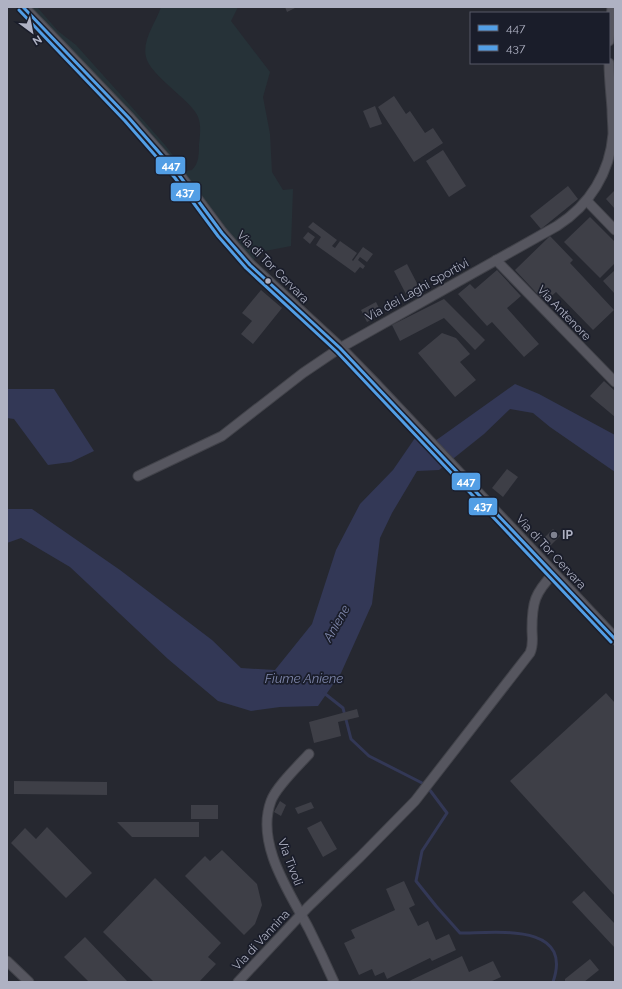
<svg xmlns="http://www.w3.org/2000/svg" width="622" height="989" font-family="Raleway,sans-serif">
  <rect width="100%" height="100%" fill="#262830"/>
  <path fill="#263238" d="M29,7H37L58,31L76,45L129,104L165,145L185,171L192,170C199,163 199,154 199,144C200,137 201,127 199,120C197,104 155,80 147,60C140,42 156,23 161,7H238L231,21L270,72L263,97L270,134L272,172L283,190L293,189L291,246L260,252L254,259L250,261Z"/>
  <g fill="#333856">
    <polygon points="515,384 539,394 615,435 615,472 550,427 533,413 510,409 484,434 439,470 417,471 392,513 380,538 372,604 341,673 318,706 280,707 251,711 218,701 168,659 70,567 21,538 7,543 7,509 32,509 120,570 212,640 241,668 275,670 312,624 336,550 360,504 393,470 415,438 435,441"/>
    <polygon points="7,389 54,389 94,451 71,462 48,465 14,419 7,418"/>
  </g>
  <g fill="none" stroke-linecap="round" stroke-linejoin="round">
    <path stroke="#333856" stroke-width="3" d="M324,693L343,708L351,739L369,756L426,785L447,813L422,851L416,881L436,906L460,933C495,933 574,922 553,982"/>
  </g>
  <g fill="#3e3f47">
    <polygon points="285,7 297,7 287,12"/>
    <polygon points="394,96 406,114 410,111 425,133 433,128 443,143 414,162 378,107"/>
    <polygon points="375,106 382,124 370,128 363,111"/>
    <polygon points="443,150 466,186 449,197 426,161"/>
    <polygon points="568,186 578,199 541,229 530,216"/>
    <polygon points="615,190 615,209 606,199"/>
    <polygon points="590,217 615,242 615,263 600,278 564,242"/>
    <polygon points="313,222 337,240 332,246 335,248 340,241 357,253 352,260 353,261 363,247 373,254 367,262 360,257 358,260 365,266 363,269 360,267 355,273 316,245 321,237 308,227"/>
    <polygon points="308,232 315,237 310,244 303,238"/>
    <polygon points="550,236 573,260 570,263 614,310 593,330 556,292 545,302 515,270"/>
    <polygon points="407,264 421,291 408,298 394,271"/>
    <polygon points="497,270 521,296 507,308 539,344 524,357 492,322 487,326 458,294 470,284 475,289"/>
    <polygon points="615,270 615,294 603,281"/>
    <polygon points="261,290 282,308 253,344 241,334 252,321 242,313"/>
    <polygon points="444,299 485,340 475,350 444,318 400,341 392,325"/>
    <polygon points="376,302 382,314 367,322 361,310"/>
    <polygon points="442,333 456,338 470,354 460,362 476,380 455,397 418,353"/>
    <polygon points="604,381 615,391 615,417 590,396"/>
    <polygon points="507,469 518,477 503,497 492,488"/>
    <polygon points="553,529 560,536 550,546 543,539"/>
    <polygon points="606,693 615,703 615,896 510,781"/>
    <polygon points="357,709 359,717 338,722 341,736 314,743 309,722"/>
    <polygon points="14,781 107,782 107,795 14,794"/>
    <polygon points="280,801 286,805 281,816 274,812"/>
    <polygon points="311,802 314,808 298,814 295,808"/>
    <rect x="191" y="805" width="27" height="14"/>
    <polygon points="321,821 337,849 323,857 307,828"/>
    <polygon points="117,822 199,822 199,837 132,837"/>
    <polygon points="47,827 92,873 66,898 11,843 25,828 36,839"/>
    <polygon points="222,850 257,884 262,905 255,924 244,935 185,876 205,856 210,861"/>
    <polygon points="155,878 221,943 208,957 216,964 199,982 154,982 103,932"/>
    <polygon points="404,881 415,905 409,908 418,926 428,921 436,940 449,934 456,950 432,961 430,958 387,979 384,972 375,976 372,969 359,975 344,943 355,938 351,930 395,910 386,889"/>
    <polygon points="584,891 615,924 615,948 572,902"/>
    <polygon points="85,937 128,982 89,982 64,957"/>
    <polygon points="462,956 469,972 493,961 501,977 490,982 407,982"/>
    <polygon points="590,959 599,970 584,982 565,982 565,979"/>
  </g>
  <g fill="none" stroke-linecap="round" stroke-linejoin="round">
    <g stroke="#42434a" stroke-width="11">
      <g id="minor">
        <polyline points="609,41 612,7"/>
        <polyline points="587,201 615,230"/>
        <polyline points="496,260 615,382"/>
        <path d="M138,476L222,436L303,373L340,348L557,226C590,205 610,172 613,134C613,126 612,117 612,109C611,94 609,78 609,63"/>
        <path d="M309,754C298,766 276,787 271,801C255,844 290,893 309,929C318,947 326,964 334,982"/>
        <polyline points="7,961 29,982"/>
        <path d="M238,982L308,907L360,857L415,801L530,653C534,644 532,638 532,629C532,602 535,593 553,574"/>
      </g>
    </g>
    <g stroke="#42434a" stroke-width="13">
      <polyline id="tertiary" points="23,7 129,118 179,175 222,233 250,265 340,348 374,383 615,639"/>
    </g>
    <use href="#minor" stroke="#56565f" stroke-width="9"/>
    <use href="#tertiary" stroke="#56565f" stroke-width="11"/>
    <g stroke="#1a1d2a" stroke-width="6">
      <polyline id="bus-1" points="23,7 129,118 179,175 222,233 250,265 340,348 615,639"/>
    </g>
    <g stroke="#1a1d2a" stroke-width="6">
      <polyline id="bus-2" points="19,10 125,121 175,178 218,236 246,268 337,352 611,642"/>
    </g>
    <use href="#bus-1" stroke="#529ee5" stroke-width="3"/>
    <use href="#bus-2" stroke="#529ee5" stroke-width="3"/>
  </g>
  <circle fill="#afb2c3" stroke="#1a1d2a" stroke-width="1.5" cx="268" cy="281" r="3.5"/>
  <circle fill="#7f8290" stroke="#1a1d2a" stroke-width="1.5" cx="554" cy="535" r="4"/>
  <g text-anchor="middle" stroke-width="3.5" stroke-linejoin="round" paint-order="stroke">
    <g font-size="12" fill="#afb2c3" stroke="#1a1d2a">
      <text transform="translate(273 267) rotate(45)" y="4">Via di Tor Cervara</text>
      <text transform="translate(417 290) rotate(-29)" y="4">Via dei Laghi Sportivi</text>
      <text transform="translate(564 313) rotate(46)" y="4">Via Antenore</text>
      <text transform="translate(551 552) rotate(47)" y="4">Via di Tor Cervara</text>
      <text transform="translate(290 862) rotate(69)" y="4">Via Tivoli</text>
      <text transform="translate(261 940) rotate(-47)" y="4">Via di Vannina</text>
    </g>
    <g font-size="12" font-weight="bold" fill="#afb2c3" stroke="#1a1d2a" text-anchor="start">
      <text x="562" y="539">IP</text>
    </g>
    <g font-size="13" font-style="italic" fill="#8089ae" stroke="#1a1d2a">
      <text transform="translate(336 623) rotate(-60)" y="5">Aniene</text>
      <text x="304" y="683">Fiume Aniene</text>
    </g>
  </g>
  <g stroke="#1a1d2a" stroke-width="1.5">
    <rect x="155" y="156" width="31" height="19" rx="4" fill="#529ee5"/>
    <rect x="170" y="182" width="31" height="20" rx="4" fill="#529ee5"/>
    <rect x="451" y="472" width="30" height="19" rx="4" fill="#529ee5"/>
    <rect x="468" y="497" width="30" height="19" rx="4" fill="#529ee5"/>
  </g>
  <g font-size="11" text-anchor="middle" font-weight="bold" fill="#fff">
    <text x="171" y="169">447</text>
    <text x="185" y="196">437</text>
    <text x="466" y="485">447</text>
    <text x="483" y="510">437</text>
  </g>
  <rect width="622" height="989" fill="none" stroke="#afb2c3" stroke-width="16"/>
  <rect x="470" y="12" width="140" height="52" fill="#1a1d2a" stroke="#565967"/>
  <rect x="478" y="25" width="20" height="6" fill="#529ee5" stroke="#565967"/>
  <text x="506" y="32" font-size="12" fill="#afb2c3">447</text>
  <rect x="478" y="45" width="20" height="6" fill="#529ee5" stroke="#565967"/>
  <text x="506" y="52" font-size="12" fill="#afb2c3">437</text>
  <g transform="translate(32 32) rotate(148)" stroke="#1a1d2a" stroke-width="3" paint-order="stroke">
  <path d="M0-3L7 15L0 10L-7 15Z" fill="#afb2c3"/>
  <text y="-6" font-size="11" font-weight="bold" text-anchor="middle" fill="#afb2c3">N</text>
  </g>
</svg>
